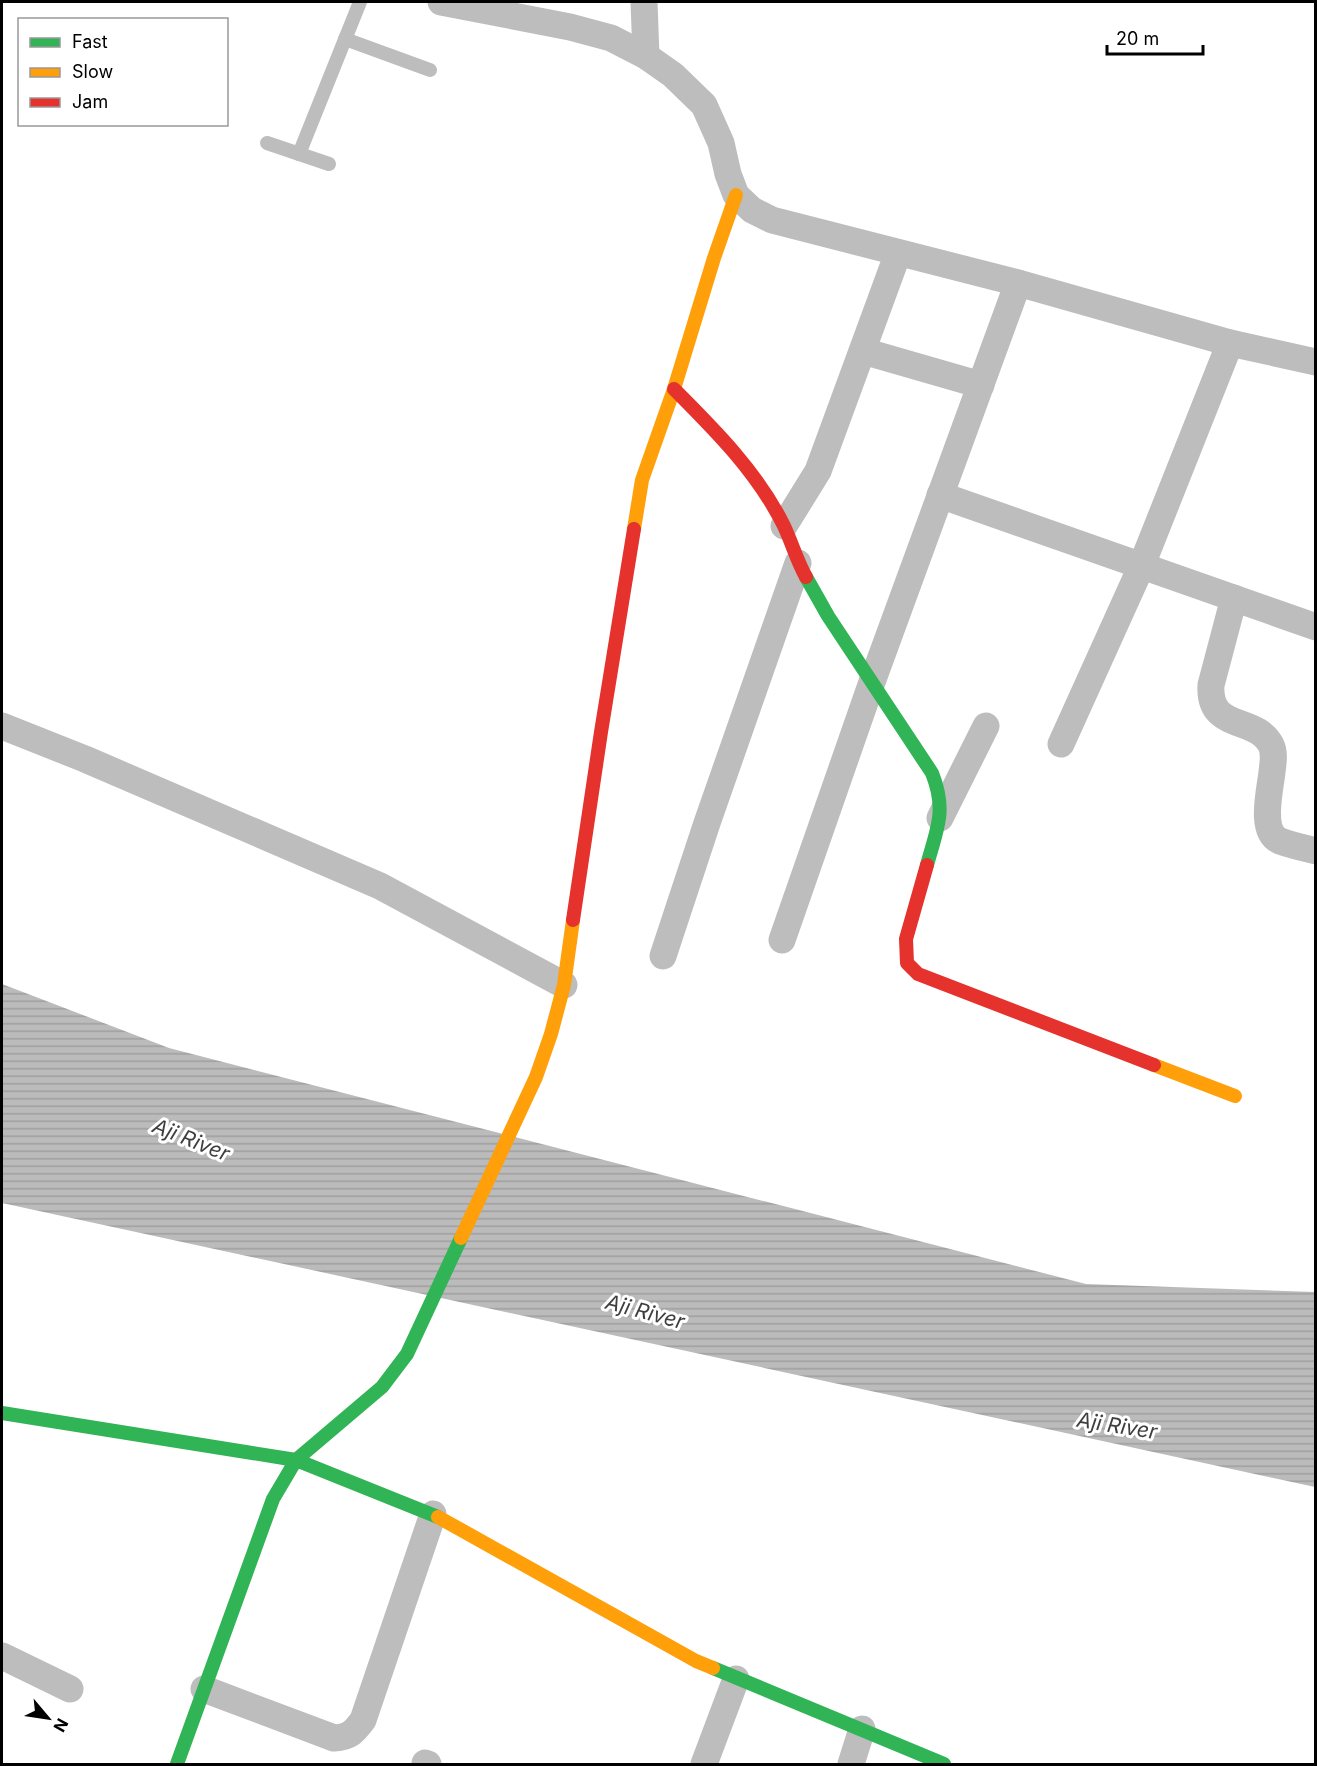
<svg xmlns="http://www.w3.org/2000/svg" width="1317" height="1766" font-family="Inter,sans-serif">
  <defs>
    <pattern id="water-rules" width="6" height="5" patternUnits="userSpaceOnUse" patternTransform="scale(1.5)"><rect width="6" height="5" fill="#bbb"/><path d="M0 2.5h6" fill="none" stroke="#9f9f9f"/></pattern>
  </defs>
  <rect width="100%" height="100%" fill="#fff"/>
  <polygon fill="url(#water-rules)" points="2,984 169,1048 1086,1284 1315,1292 1315,1487 2,1203"/>
  <g fill="none" stroke-linecap="round" stroke-linejoin="round">
    <g stroke="#bdbdbd" stroke-width="14">
      <polyline points="345,39 430,70"/>
      <polyline points="267,143 329,164"/>
      <polyline points="299,154 360,2"/>
    </g>
    <g stroke="#bdbdbd" stroke-width="27">
      <polyline points="441,2 570,27 611,38 646,56 673,75 704,105 721,143 728,174 736,195 752,210 772,220 1018,283 1230,343 1316,362"/>
      <polyline points="644,2 646,56"/>
      <polyline points="863,351 981,385"/>
      <polyline points="940,495 1316,627"/>
      <polyline points="784,526 818,471 898,253"/>
      <path d="M1234,598L1211,685C1208,732 1256,715 1271,745C1275,753 1273,763 1272,772C1270,791 1259,832 1280,841C1291,845 1304,848 1316,851"/>
      <polyline points="2,726 85,759 380,886 564,985"/>
      <polyline points="1061,744 1141,567 1230,343"/>
      <polyline points="940,818 986,726"/>
      <polyline points="782,940 872,682 1018,283"/>
      <polyline points="663,956 707,823 798,563"/>
      <polyline points="2,1656 70,1689"/>
      <path d="M204,1689L334,1738C350,1737 354,1732 363,1720L433,1514"/>
      <polyline points="425,1763 428,1764"/>
      <polyline points="704,1764 736,1679"/>
      <polyline points="851,1764 862,1729"/>
    </g>
    <g stroke="#30b455" stroke-width="14">
      <path d="M806,577L828,616L932,773C947,811 937,828 927,865"/>
      <polyline points="2,1413 296,1460 438,1517"/>
      <polyline points="713,1668 944,1764"/>
      <polyline points="177,1764 273,1499 296,1460 382,1387 407,1354 461,1238"/>
    </g>
    <g stroke="#ff9f0a" stroke-width="14">
      <polyline points="634,529 642,480 674,389 714,258 736,195"/>
      <polyline points="1154,1065 1235,1096"/>
      <polyline points="461,1238 536,1077 551,1034 564,985 573,920"/>
      <polyline points="438,1517 696,1661 713,1668"/>
    </g>
    <g stroke="#e5322d" stroke-width="14">
      <path d="M674,389C715,430 758,473 784,526C792,543 797,561 806,577"/>
      <polyline points="927,865 906,939 907,963 918,974 1154,1065"/>
      <polyline points="573,920 601,732 634,529"/>
    </g>
  </g>
  <g text-anchor="middle" stroke-width="6" stroke-linejoin="round" paint-order="stroke">
    <g font-size="21" font-style="italic" fill="#3f3f3f" stroke="#fff">
      <text transform="translate(191 1140) rotate(22)" y="7">Aji River</text>
      <text transform="translate(645 1312) rotate(15)" y="7">Aji River</text>
      <text transform="translate(1117 1426) rotate(9)" y="7">Aji River</text>
    </g>
  </g>
  <rect width="1317" height="1766" fill="none" stroke="#000000" stroke-width="6"/>
  <rect x="18" y="18" width="210" height="108" fill="#ffffff" stroke="#999999" stroke-width="1.5"/>
  <rect x="30" y="38" width="30" height="9" fill="#30b455" stroke="#999999" stroke-width="1.5"/>
  <text x="72" y="48" font-size="18" fill="#000000">Fast</text>
  <rect x="30" y="68" width="30" height="9" fill="#ff9f0a" stroke="#999999" stroke-width="1.5"/>
  <text x="72" y="78" font-size="18" fill="#000000">Slow</text>
  <rect x="30" y="98" width="30" height="9" fill="#e5322d" stroke="#999999" stroke-width="1.5"/>
  <text x="72" y="108" font-size="18" fill="#000000">Jam</text>
  <g transform="translate(48 1718) rotate(119)" stroke="#ffffff" stroke-width="4.5" paint-order="stroke">
  <path d="M0-4.5L10 22L0 15L-10 22Z" fill="#000000"/>
  <text y="-9" font-size="16" font-weight="bold" text-anchor="middle" fill="#000000">N</text>
  </g>
  <path d="M1107 45v9h96v-9" fill="none" stroke="#000000" stroke-width="3"/>
  <text x="1116" y="45" font-size="18" fill="#000000" stroke="#ffffff" stroke-width="4.5" paint-order="stroke">20 m</text>
</svg>
